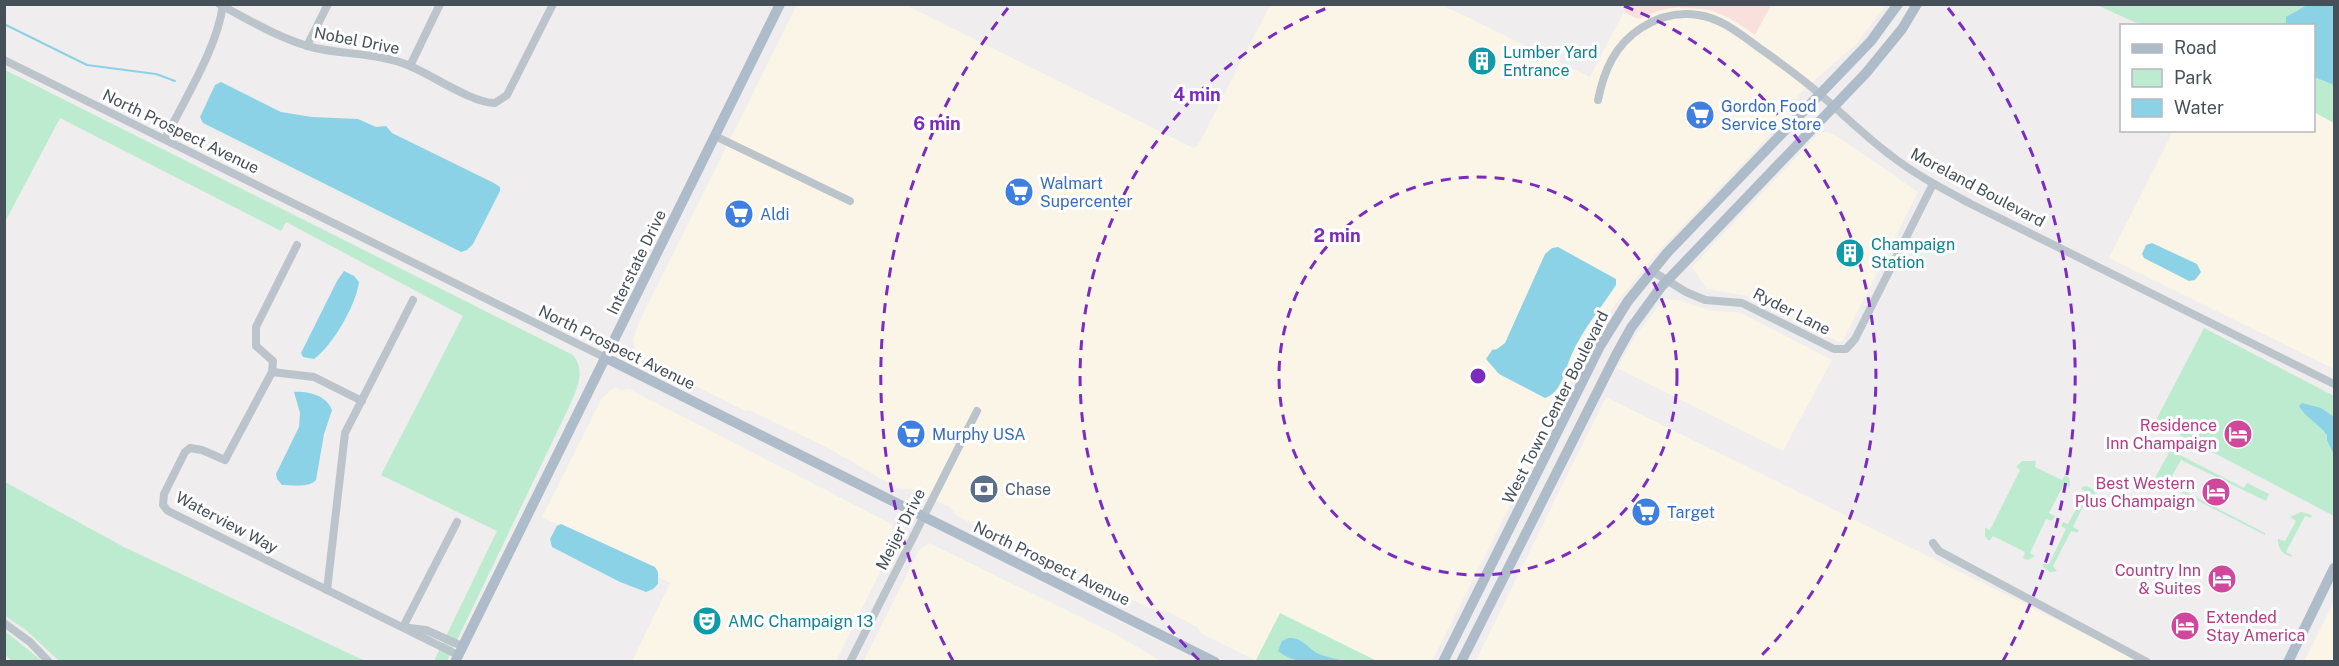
<svg xmlns="http://www.w3.org/2000/svg" width="2339" height="666" font-family="'Public Sans',sans-serif">
  <rect width="100%" height="100%" fill="#efeded"/>
  <g fill="#faf5e6">
    <polygon points="797,5 906,5 1193,148 1197,146 1203,136 1270,5 1442,5 1590,77 1624,12 1638,19 1667,8 1700,8 1722,14 1755,34 1771,5 1886,5 1857,43 1799,94 1794,110 1654,256 1614,306 1583,360 1432,661 1257,661 1202,634 1197,627 1166,611 1149,608 1051,560 1049,557 1040,557 957,516 950,507 915,490 897,488 830,449 749,410 745,411 636,356 633,339 639,322"/>
    <polygon points="2314,112 2334,123 2334,369 2109,258 2173,131 2314,130"/>
    <polygon points="1820,132 1829,132 1843,140 1918,192 1843,341 1839,342 1748,296 1707,289 1692,267"/>
    <polygon points="1664,299 1678,300 1712,311 1736,312 1745,315 1832,360 1783,451 1617,368 1636,335"/>
    <polygon points="615,387 621,390 629,389 892,524 893,538 880,572 836,661 632,661 670,583 542,517 602,398"/>
    <polygon points="1606,397 2140,661 1475,662"/>
    <polygon points="929,543 1117,635 1161,661 863,662 919,550"/>
    <polygon points="2334,601 2334,661 2304,661"/>
  </g>
  <polygon fill="#f9e0dd" points="1628,5 1628,4 1771,5 1755,35 1732,19 1711,10 1679,7 1656,11 1638,19 1624,12"/>
  <g fill="#bdebd0">
    <polygon points="2097,5 2309,5 2287,17 2286,26 2141,25"/>
    <path d="M5,70L573,355C586,371 577,388 570,405L447,661H434L497,531L381,475L463,316L286,222L281,231L60,118L5,222Z"/>
    <polygon points="2314,77 2334,85 2334,123 2314,112"/>
    <polygon points="2204,328 2334,396 2334,516 2155,422"/>
    <polygon points="2169,441 2175,444 2172,451 2244,488 2247,483 2269,494 2266,501 2181,460 2168,483 2265,533 2265,535 2157,480 2153,485 2147,482 2148,477 2155,478 2171,449 2165,444"/>
    <polygon points="2022,461 2036,461 2035,467 2062,480 2065,475 2069,478 2070,482 2070,487 2064,484 2049,513 2055,516 2052,521 2046,519 2030,553 2035,556 2028,560 2023,558 2025,552 1993,536 1990,540 1988,540 1985,536 1985,528 1990,530 2020,470 2016,467"/>
    <polygon points="5,482 124,547 365,661 59,661 26,630 5,616"/>
    <polygon points="2086,486 2093,489 2096,494 2089,494 2073,527 2079,530 2077,533 2071,531 2053,566 2057,571 2050,572 2043,567 2043,564 2049,564 2066,529 2061,526 2063,522 2068,524 2085,492 2081,488"/>
    <path d="M2301,512L2312,515L2311,518L2305,516L2286,552L2292,555L2291,557C2283,554 2277,548 2278,539L2285,541L2296,521L2290,517Z"/>
    <polygon points="1280,613 1377,661 1256,660"/>
    <polygon points="5,631 42,661 12,661 5,655"/>
  </g>
  <g fill="#8cd2e6">
    <polygon points="2309,4 2334,5 2334,85 2314,77 2314,26 2286,25 2286,17"/>
    <polygon points="221,82 281,112 312,117 358,119 376,127 386,126 392,133 494,183 500,187 500,191 473,244 467,250 461,252 203,123 200,117 215,85"/>
    <polygon points="2152,243 2197,264 2201,272 2195,280 2189,281 2144,258 2142,254 2146,245"/>
    <path d="M1558,247L1616,279V285C1601,308 1582,330 1571,356C1564,372 1562,392 1545,398L1499,374L1486,359L1492,350L1497,349L1505,343L1545,254L1552,248Z"/>
    <path d="M344,271L354,276L359,282C356,305 333,345 314,359L303,357L301,353L337,281Z"/>
    <path d="M294,392C308,391 326,395 332,410L324,434L316,480C309,488 293,485 282,485L277,479L276,474L299,427L300,413Z"/>
    <path d="M2302,403L2321,408L2334,417V455L2327,440V435C2319,424 2305,417 2299,406Z"/>
    <polygon points="561,524 655,567 658,572 658,584 653,589 646,592 620,582 552,547 550,539 557,526"/>
    <path d="M1288,638C1303,637 1307,648 1319,654C1327,657 1336,659 1344,661C1322,662 1295,666 1278,651L1282,641Z"/>
  </g>
  <g fill="none" stroke-linecap="round" stroke-linejoin="round">
    <polyline stroke="#8cd2e6" stroke-width="2" points="4,24 87,65 156,74 175,81"/>
    <g stroke="#bcc4cb" stroke-width="8">
      <path d="M219,4C249,20 282,40 315,48C346,55 381,53 410,66C432,75 472,103 495,103L507,95L553,4"/>
      <polyline points="307,46 328,4"/>
      <polyline points="4,60 606,358"/>
      <polyline points="410,66 440,4"/>
      <path d="M1598,100C1604,70 1615,45 1641,28C1658,17 1678,12 1698,15C1721,18 1740,34 1758,47C1775,59 1793,72 1809,85C1836,107 1861,133 1889,154C1914,174 1943,189 1971,204L2334,384"/>
      <polyline points="715,136 850,201"/>
      <path d="M165,139C184,100 218,47 223,4"/>
      <polyline points="297,245 256,327 256,346 273,361 272,372 225,460 202,450 190,448 185,452 164,494 163,505 168,511 458,655"/>
      <polyline points="1652,271 1686,292 1705,300 1742,303 1834,349 1846,349 1855,339 1933,184"/>
      <polyline points="272,372 314,377 362,401"/>
      <polyline points="1933,543 1939,551 2147,662"/>
      <polyline points="327,590 345,433 413,300"/>
      <polyline points="4,623 30,642 49,662"/>
      <polyline points="403,627 457,522"/>
      <polyline points="409,628 426,630 462,646"/>
      <polyline points="850,662 977,411"/>
    </g>
    <g stroke="#aebcca" stroke-width="10">
      <polyline points="606,358 1215,662"/>
      <polyline points="455,662 780,4"/>
      <polyline points="1443,662 1600,346 1628,301 1667,253 1871,41 1898,4"/>
      <polyline points="1461,662 1616,355 1631,328 1661,287 1866,73 1902,29 1917,4"/>
      <polyline points="2288,662 2334,568"/>
    </g>
  </g>
  <g fill="none" stroke="#7b2cbf" stroke-width="3" stroke-dasharray="10 8">
    <circle cx="1478" cy="376" r="199"/>
    <path d="M1199 660A398 398 0 0 1 1332 6M1624 6A398 398 0 0 1 1757 660"/>
    <path d="M953 661A597 597 0 0 1 1008 8M1948 8A597 597 0 0 1 2003 661"/>
  </g>
  <defs>
    <g id="building-disc" transform="scale(1.5)"><circle r="9.5" fill="#0f9aa8" stroke="#fff"/><path d="M-4-6H4V6H1V3H-1V6H-4ZM-2.5-4.3h1.7v1.8h-1.7ZM.8-4.3h1.7v1.8H.8ZM-2.5-1h1.7V.8h-1.7ZM.8-1h1.7V.8H.8Z" fill="#fff"/></g>
    <g id="supermarket-disc" transform="scale(1.5)"><circle r="9.5" fill="#3f7fe0" stroke="#fff"/><path d="M-6-5.5h2.5l.6 2H6L4.5 2H-2.5L-4.4-4H-6ZM-1.5 3.2a1.3 1.3 0 1 0 .1 0ZM3 3.2a1.3 1.3 0 1 0 .1 0Z" fill="#fff"/></g>
    <g id="hotel-disc" transform="scale(1.5)"><circle r="9.5" fill="#d1479c" stroke="#fff"/><path d="M-6-4.5h1.5V1H6V5H4.5V3h-9V5H-6ZM-4 0a1.8 1.8 0 1 1 3.6 0ZM.5 0V-2.5h3Q6-2.5 6 0Z" fill="#fff"/></g>
    <g id="bank-disc" transform="scale(1.5)"><circle r="9.5" fill="#5c6f8a" stroke="#fff"/><path d="M-6-4H6V4H-6ZM0-2.3a2.3 2.3 0 1 0 0 4.6a2.3 2.3 0 1 0 0-4.6Z" fill="#fff"/></g>
    <g id="theatre-disc" transform="scale(1.5)"><circle r="9.5" fill="#0f9aa8" stroke="#fff"/><path d="M-5-5.5Q0-4 5-5.5V0Q5 5 0 6Q-5 5-5 0ZM-3.3-2.5H-1v1.5H-3.3ZM1-2.5H3.3v1.5H1ZM-2.8 1Q0 5.5 2.8 1Z" fill="#fff"/></g>
  </defs>
  <g fill-rule="evenodd">
    <use href="#building-disc" x="1482" y="61"/>
    <use href="#supermarket-disc" x="1700" y="115"/>
    <use href="#supermarket-disc" x="1019" y="192"/>
    <use href="#supermarket-disc" x="739" y="214"/>
    <use href="#building-disc" x="1850" y="253"/>
    <use href="#supermarket-disc" x="911" y="434"/>
    <use href="#hotel-disc" x="2238" y="434"/>
    <use href="#bank-disc" x="984" y="489"/>
    <use href="#hotel-disc" x="2216" y="492"/>
    <use href="#supermarket-disc" x="1646" y="512"/>
    <use href="#hotel-disc" x="2222" y="579"/>
    <use href="#theatre-disc" x="707" y="621"/>
    <use href="#hotel-disc" x="2185" y="626"/>
  </g>
  <g text-anchor="middle" stroke-width="6" stroke-linejoin="round" paint-order="stroke">
    <g font-size="16" fill="#465059" stroke="#fff">
      <text transform="translate(357 40) rotate(11)" y="6">Nobel Drive</text>
      <text transform="translate(181 131) rotate(26)" y="6">North Prospect Avenue</text>
      <text transform="translate(1978 187) rotate(28)" y="6">Moreland Boulevard</text>
      <text transform="translate(636 262) rotate(-64)" y="6">Interstate Drive</text>
      <text transform="translate(1792 311) rotate(27)" y="6">Ryder Lane</text>
      <text transform="translate(617 347) rotate(26)" y="6">North Prospect Avenue</text>
      <text transform="translate(1555 407) rotate(-63)" y="6">West Town Center Boulevard</text>
      <text transform="translate(227 522) rotate(28)" y="6">Waterview Way</text>
      <text transform="translate(900 529) rotate(-63)" y="6">Meijer Drive</text>
      <text transform="translate(1052 563) rotate(26)" y="6">North Prospect Avenue</text>
    </g>
    <g font-size="16" fill="#0d838f" stroke="#fff" text-anchor="start">
      <text x="1503" y="58">Lumber Yard<tspan x="1503" dy="18">Entrance</tspan></text>
      <text x="1871" y="250">Champaign<tspan x="1871" dy="18">Station</tspan></text>
      <text x="728" y="627">AMC Champaign 13</text>
    </g>
    <g font-size="16" fill="#366cbe" stroke="#fff" text-anchor="start">
      <text x="1721" y="112">Gordon Food<tspan x="1721" dy="18">Service Store</tspan></text>
      <text x="1040" y="189">Walmart<tspan x="1040" dy="18">Supercenter</tspan></text>
      <text x="760" y="220">Aldi</text>
      <text x="932" y="440">Murphy USA</text>
      <text x="1667" y="518">Target</text>
    </g>
    <g font-size="16" fill="#b23c85" stroke="#fff" text-anchor="end">
      <text x="2217" y="431">Residence<tspan x="2217" dy="18">Inn Champaign</tspan></text>
      <text x="2195" y="489">Best Western<tspan x="2195" dy="18">Plus Champaign</tspan></text>
      <text x="2201" y="576">Country Inn<tspan x="2201" dy="18">&amp; Suites</tspan></text>
      <text x="2206" y="623" text-anchor="start">Extended<tspan x="2206" dy="18">Stay America</tspan></text>
    </g>
    <g font-size="16" fill="#4e5e75" stroke="#fff" text-anchor="start">
      <text x="1005" y="495">Chase</text>
    </g>
  </g>
  <circle cx="1478" cy="376" r="9" fill="#7b2cbf" stroke="#fff" stroke-width="3"/>
  <g font-size="18" text-anchor="middle" font-weight="bold" fill="#7b2cbf" stroke="#fff" stroke-width="6" stroke-linejoin="round" paint-order="stroke">
    <text x="1197" y="101">4 min</text>
    <text x="937" y="130">6 min</text>
    <text x="1337" y="242">2 min</text>
  </g>
  <rect width="2339" height="666" fill="none" stroke="#465059" stroke-width="12"/>
  <rect x="2120" y="24" width="195" height="108" fill="#ffffff" stroke="#b5b9bd" stroke-width="1.5"/>
  <rect x="2132" y="44" width="30" height="9" fill="#aebcca" stroke="#b5b9bd" stroke-width="1.5"/>
  <text x="2174" y="54" font-size="18" fill="#465059">Road</text>
  <rect x="2132" y="69" width="30" height="18" fill="#bdebd0" stroke="#b5b9bd" stroke-width="1.5"/>
  <text x="2174" y="84" font-size="18" fill="#465059">Park</text>
  <rect x="2132" y="99" width="30" height="18" fill="#8cd2e6" stroke="#b5b9bd" stroke-width="1.5"/>
  <text x="2174" y="114" font-size="18" fill="#465059">Water</text>
</svg>
